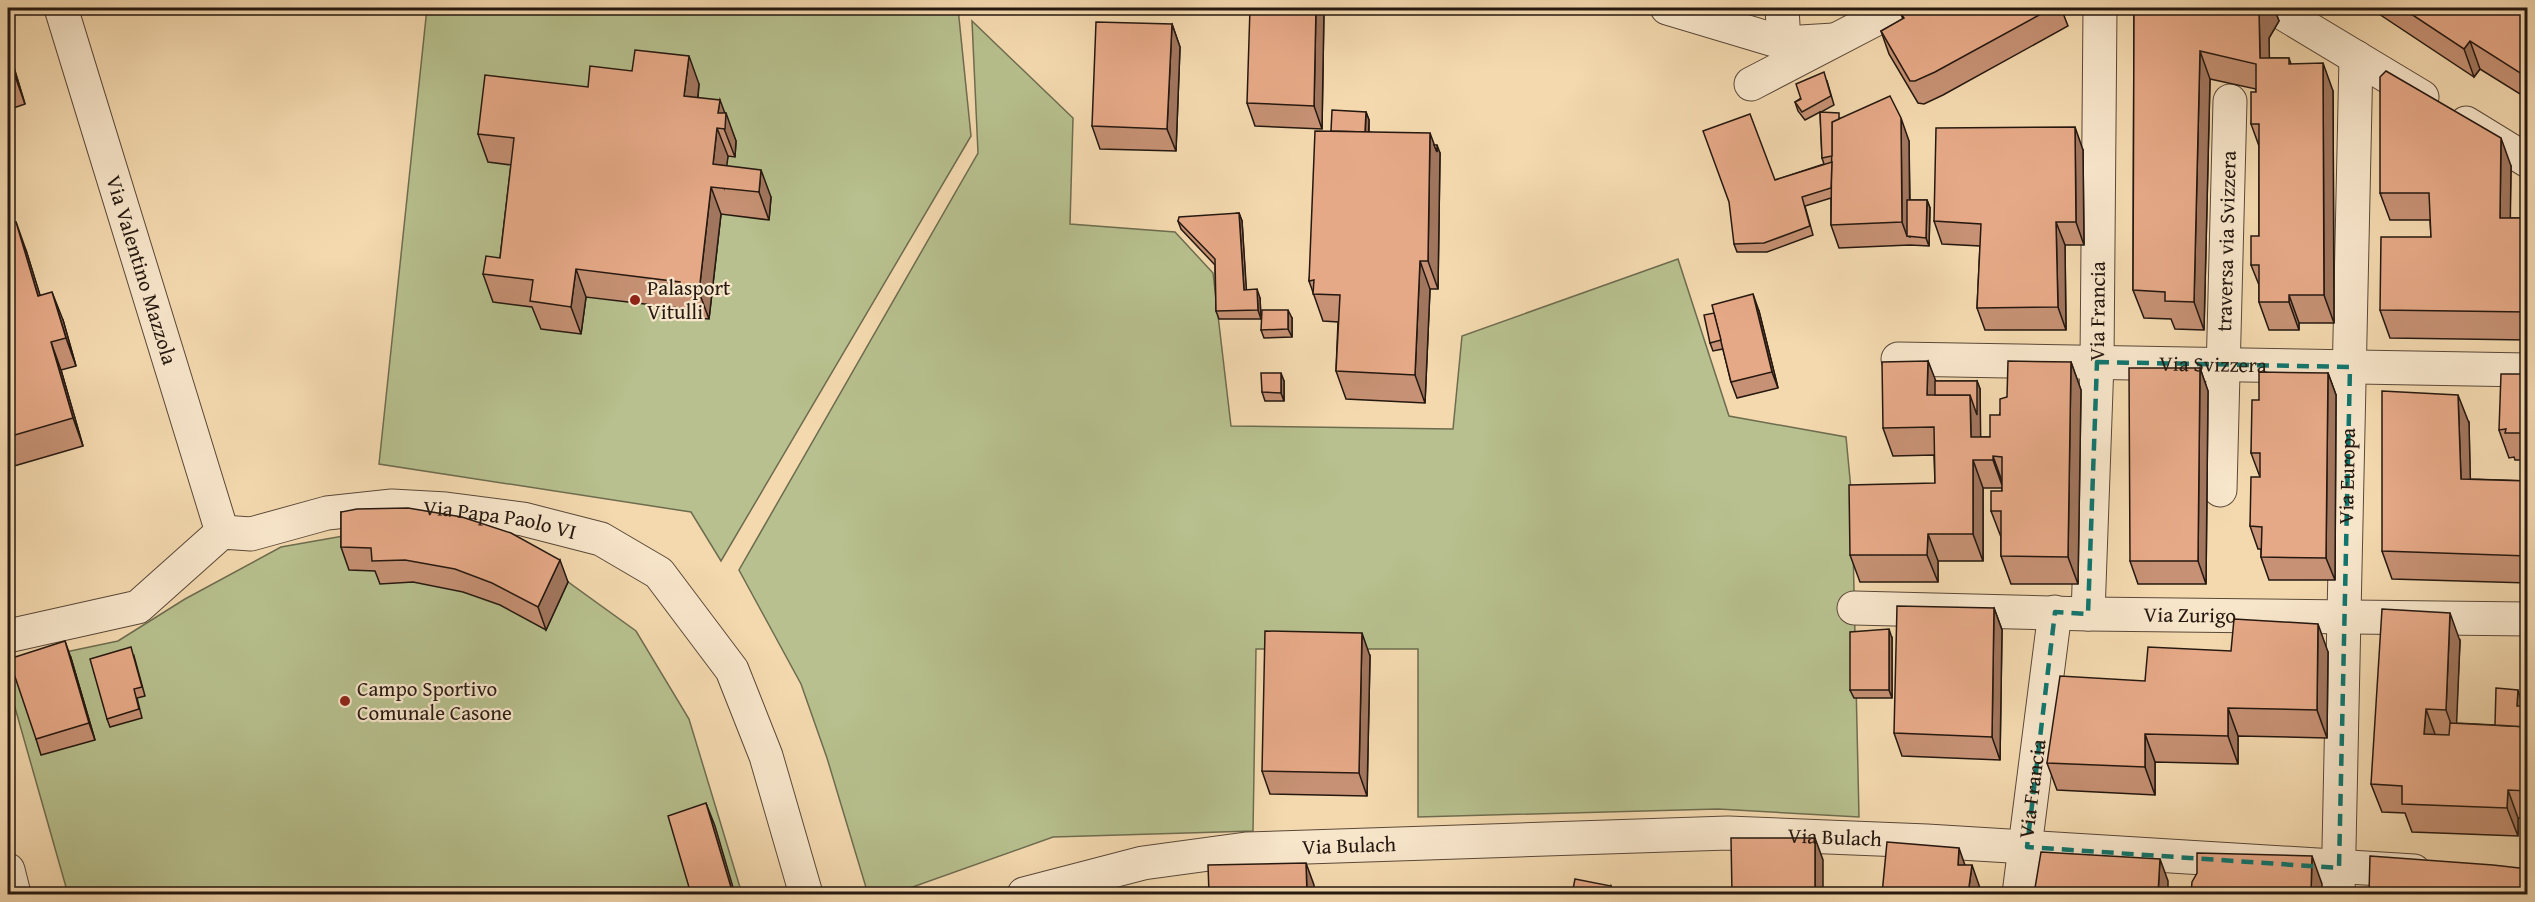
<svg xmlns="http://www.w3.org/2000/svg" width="2535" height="902" font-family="'Gentium Book Plus',serif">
  <rect width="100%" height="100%" fill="#f4d9af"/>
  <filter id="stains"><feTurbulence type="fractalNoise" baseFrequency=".00333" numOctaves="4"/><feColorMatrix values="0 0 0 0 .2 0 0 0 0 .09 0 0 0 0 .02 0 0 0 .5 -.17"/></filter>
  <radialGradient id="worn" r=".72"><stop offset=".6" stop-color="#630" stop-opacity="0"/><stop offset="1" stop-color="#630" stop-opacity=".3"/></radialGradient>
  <g fill="#b7c08e" stroke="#6e6c4f" stroke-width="1.5">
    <polygon points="427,8 958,8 971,136 721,561 691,512 379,464"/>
    <polygon points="972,21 1073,118 1070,224 1175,232 1213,273 1231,426 1453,429 1462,336 1678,259 1729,416 1846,437 1852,500 1859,817 1718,809 1418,817 1418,649 1256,649 1253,831 1053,837 893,894 868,894 827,758 801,684 739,570 978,153"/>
    <polygon points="349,535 519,555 568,582 636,631 689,719 742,894 68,894 8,683 8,664 118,641 185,599 281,547"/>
  </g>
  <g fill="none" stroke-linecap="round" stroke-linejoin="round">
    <g stroke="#594838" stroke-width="35">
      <g id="minor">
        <path id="s1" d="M61,8L222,532"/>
        <polyline points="1667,8 1784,43 1834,40"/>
        <polyline points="1782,8 1784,43"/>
        <polyline points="2274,8 2422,97"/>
        <polyline points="1751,84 1897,8"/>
        <polyline points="2466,123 2528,161"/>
        <path id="s2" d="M1898,359L2528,370"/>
        <path id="s3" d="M2220,490L2230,101"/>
        <path id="s4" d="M1854,608L2088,614L2528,619"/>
        <path id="s5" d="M2088,614L2097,362L2100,8"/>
        <path id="s6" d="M8,636L138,607L222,532L251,534L327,513L392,506L446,509L523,519L601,539L659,573L732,670L766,756L806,894"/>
        <polyline points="8,870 14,894"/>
        <path id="s7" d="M1024,894L1143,863L1246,849L1728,833L1927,841L2414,871"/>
        <path id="s8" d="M2019,894L2055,612"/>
        <path id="s9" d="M2338,894L2356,57"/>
      </g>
    </g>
    <use href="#minor" stroke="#f8e6cb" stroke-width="33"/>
  </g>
  <g fill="#c69174" stroke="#251810" stroke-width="1.5">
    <polygon points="1324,8 1322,129 1255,126 1247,103"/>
    <polygon points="1829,8 1841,8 1832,12"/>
    <polygon points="1923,8 2061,8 2068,26 1943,95 1924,104 1918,103 1889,54 1881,31 1903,19 1900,12 1920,9"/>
    <polygon points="2134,8 2274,8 2279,21 2269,38 2269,58 2289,58 2291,64 2333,91 2334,323 2299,323 2299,330 2269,330 2259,302 2259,285 2251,265 2259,236 2259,146 2251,124 2256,89 2210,79 2204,330 2175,329 2171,319 2144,318 2133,290"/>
    <polygon points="2370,8 2528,8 2528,99 2480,69 2474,77"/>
    <polygon points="1172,24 1180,47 1176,151 1100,149 1092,126"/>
    <polygon points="8,48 25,104 8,110"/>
    <polygon points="1827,81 1834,105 1821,112 1909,141 1910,200 1927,200 1930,208 1929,246 1910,245 1839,248 1831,225 1831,198 1805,206 1813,235 1767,252 1737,252 1734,244 1775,180 1824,164 1822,158 1820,112 1805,120 1798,111 1795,102"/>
    <polygon points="699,84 698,98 725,113 736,141 735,157 728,156 726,166 771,197 769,220 721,214 709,319 689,317 687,309 586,297 581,334 541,329 532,307 493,302 483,274 500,258 511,165 488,162 478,134 588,87"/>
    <polygon points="1366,112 1369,120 1369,132 1434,145 1440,153 1438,289 1430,289 1425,403 1346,399 1336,371 1338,322 1323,321 1309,281 1331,131"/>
    <polygon points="2083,150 2084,245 2065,245 2066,330 1985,330 1977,308 1980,246 1942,244 1934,221"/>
    <polygon points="2511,166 2510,218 2528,218 2528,340 2390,338 2380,310 2431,237 2430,220 2390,220 2380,193"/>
    <polygon points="1239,213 1242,221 1246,290 1260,298 1261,319 1219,319 1216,311 1215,265 1181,229 1178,221"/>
    <polygon points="8,224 26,250 40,296 63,320 76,366 61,370 83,446 14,466 11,458 8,459"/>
    <polygon points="1759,311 1778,388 1737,398 1731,382 1723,349 1713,351 1710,343"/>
    <polygon points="1292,318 1292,337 1264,338 1261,330"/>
    <polygon points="1928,361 1935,381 1977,381 1980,389 1980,437 1990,437 2007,397 2071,362 2081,390 2078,584 2011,584 2001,556 2001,537 1991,511 2002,491 2002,488 1983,488 1983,561 1938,561 1938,582 1860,582 1850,555 1935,483 1934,455 1893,456 1883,428"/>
    <polygon points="2200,368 2208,391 2206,584 2138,584 2130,561"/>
    <polygon points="2328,373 2336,395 2335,580 2269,580 2261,557 2261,549 2258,549 2250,526 2260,477 2251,453 2259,400"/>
    <polygon points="2528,374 2528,460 2515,460 2514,457 2509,458 2499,430"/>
    <polygon points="1284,381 1284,401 1265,401 1262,392"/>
    <polygon points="2469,423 2470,479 2528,481 2528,583 2392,579 2382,551"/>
    <polygon points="341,512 568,582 546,630 500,605 463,592 413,582 380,584 375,571 349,570 341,547"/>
    <polygon points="1994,608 2002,630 2000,760 1902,756 1894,733"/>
    <polygon points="1892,638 1892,698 1854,698 1850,690"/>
    <polygon points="2460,641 2456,723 2495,725 2521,699 2520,706 2528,706 2528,819 2518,818 2518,836 2412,832 2405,813 2382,812 2371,784"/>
    <polygon points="2231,651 2328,652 2327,738 2238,736 2238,764 2155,762 2155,795 2057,790 2047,763 2145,681"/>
    <polygon points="134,656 145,696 137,698 142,718 110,727 107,719"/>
    <polygon points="1370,656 1367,796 1270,794 1262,771"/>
    <polygon points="71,658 95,740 41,755 36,739"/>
  </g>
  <g fill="#a1765e" stroke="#251810" stroke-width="1.5">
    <polygon points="1316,8 1324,8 1322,129 1314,106"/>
    <polygon points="2260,8 2274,8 2279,21 2269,38 2270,86 2260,58 2259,10"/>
    <polygon points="1172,24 1180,47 1176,151 1167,129"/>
    <polygon points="2470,41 2480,69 2474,77 2464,49"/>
    <polygon points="8,48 25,104 15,76 8,52"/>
    <polygon points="2200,51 2210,79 2204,330 2194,302"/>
    <polygon points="689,56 699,84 695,124 684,96"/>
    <polygon points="2323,63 2333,91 2334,323 2324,295"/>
    <polygon points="720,100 726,116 726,113 736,141 735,157 718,113"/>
    <polygon points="1366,112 1369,120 1368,150 1365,142"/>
    <polygon points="1901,118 1909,141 1910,237 1907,236 1902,222"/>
    <polygon points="2075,127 2083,150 2084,245 2076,222"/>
    <polygon points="717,128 728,156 724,188 713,164"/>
    <polygon points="1430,133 1437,152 1437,145 1440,153 1438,289 1428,261"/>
    <polygon points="2501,138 2511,166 2510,246 2500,218"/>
    <polygon points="761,170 771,197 769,220 759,192"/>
    <polygon points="711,187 721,214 709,319 699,292"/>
    <polygon points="1927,200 1930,208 1929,246 1926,238"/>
    <polygon points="1239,213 1242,221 1247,298 1244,290"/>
    <polygon points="16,222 26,250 49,324 38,296"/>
    <polygon points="2056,222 2065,245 2066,330 2058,307"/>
    <polygon points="1420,261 1430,289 1425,403 1415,375"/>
    <polygon points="576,269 586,297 581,334 571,307"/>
    <polygon points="1257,289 1260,298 1261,319 1258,310"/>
    <polygon points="52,292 63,320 76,366 66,338"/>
    <polygon points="1753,294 1759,311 1778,388 1772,372"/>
    <polygon points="2289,295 2299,323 2299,330 2289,302"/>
    <polygon points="1288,310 1292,318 1292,337 1288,329"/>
    <polygon points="51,342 61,370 83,446 73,418"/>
    <polygon points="1928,361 1939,389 1938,415 1927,395"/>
    <polygon points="2071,362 2081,390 2078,584 2068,557"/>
    <polygon points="2200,368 2208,391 2206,584 2198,561"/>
    <polygon points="1281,373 1284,381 1284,401 1281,393"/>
    <polygon points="2328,373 2336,395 2335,580 2326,558"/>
    <polygon points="1977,381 1980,389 1981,460 1971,437 1970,395"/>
    <polygon points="2458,395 2469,423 2471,506 2461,479"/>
    <polygon points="1993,456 2003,484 2003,488 1993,460"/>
    <polygon points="1973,460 1983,488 1983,561 1973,534"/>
    <polygon points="1928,534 1938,561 1938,582 1927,555"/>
    <polygon points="560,560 568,582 546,630 538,607"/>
    <polygon points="1994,608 2002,630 2000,760 1992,737"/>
    <polygon points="2450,613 2460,641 2456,738 2446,710"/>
    <polygon points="2318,624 2328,652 2327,738 2317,710"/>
    <polygon points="1889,629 1892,638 1892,698 1889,690"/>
    <polygon points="1362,633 1370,656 1367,796 1359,773"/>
    <polygon points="65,641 71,658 95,740 89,723"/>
    <polygon points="2518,690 2521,699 2520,715 2517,706"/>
    <polygon points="2228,708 2238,736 2238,764 2228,736"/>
    <polygon points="2426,709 2436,737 2424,734"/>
    <polygon points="2145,734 2155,762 2155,795 2145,767"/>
    <polygon points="2508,790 2518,818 2518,836 2507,808"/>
    <polygon points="706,803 715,826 735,894 733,894"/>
    <polygon points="1815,838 1823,860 1823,894 1815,894"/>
    <polygon points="1959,848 1967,871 1958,865"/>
    <polygon points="2312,856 2322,884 2322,894 2311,894"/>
    <polygon points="2160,859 2168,881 2168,894 2158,894"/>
    <polygon points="1306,863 1314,885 1314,894 1307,894"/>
    <polygon points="1972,865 1980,888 1979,894 1968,894"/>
    <polygon points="1611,886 1614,894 1609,894"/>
  </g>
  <g fill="#e6a987" stroke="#251810" stroke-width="1.5">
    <polygon points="1250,8 1316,8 1314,106 1247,103"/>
    <polygon points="1909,8 1919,8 1920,9 1923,8 2052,8 1935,72 1915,81 1910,81 1881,31 1904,18 1900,12"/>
    <polygon points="2134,8 2260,8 2259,10 2260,58 2289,58 2289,64 2323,63 2324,295 2289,295 2289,302 2259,302 2259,265 2251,265 2251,236 2259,236 2259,124 2251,124 2251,92 2256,92 2256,64 2200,51 2194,302 2165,301 2165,292 2133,290"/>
    <polygon points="2402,8 2528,8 2528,78 2470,41 2464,49"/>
    <polygon points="1096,22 1172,24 1167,129 1092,126"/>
    <polygon points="635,50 689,56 684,96 720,100 718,113 726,113 725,129 717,128 713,164 761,170 759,192 711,187 699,292 679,290 680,282 576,269 571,307 530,301 533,280 483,274 486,256 500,258 514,138 478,134 485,75 588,87 590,66 632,71"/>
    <polygon points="8,52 15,76 8,79"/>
    <polygon points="2386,71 2501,138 2500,218 2528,218 2528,312 2380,310 2381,237 2431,237 2429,193 2380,193 2380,77"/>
    <polygon points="1824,72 1831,96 1802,112 1795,102 1801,99 1796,84"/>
    <polygon points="1890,96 1901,118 1902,222 1831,225 1832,122"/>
    <polygon points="1332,110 1366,112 1365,132 1331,131"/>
    <polygon points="1820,112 1839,113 1839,119 1832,122 1832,156 1822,158"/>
    <polygon points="1750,114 1775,180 1832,162 1831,188 1802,197 1810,226 1764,243 1734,244 1729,202 1703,131"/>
    <polygon points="2075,127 2076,222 2056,222 2058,307 1977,308 1981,224 1934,221 1936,128"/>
    <polygon points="1315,131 1430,133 1428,261 1420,261 1415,375 1336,371 1340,295 1313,294 1314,280 1309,281"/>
    <polygon points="1434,145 1437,145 1437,152"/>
    <polygon points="1907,200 1927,200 1926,238 1907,236"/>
    <polygon points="1239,213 1244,290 1257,289 1258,310 1216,311 1215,259 1178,221 1179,217"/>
    <polygon points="16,222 38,296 52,292 66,338 51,342 73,418 8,437 8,224"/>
    <polygon points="1753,294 1772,372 1731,382 1712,305"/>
    <polygon points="1262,310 1288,310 1288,329 1261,330"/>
    <polygon points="1714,313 1721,340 1710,343 1704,315"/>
    <polygon points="1928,361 1927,395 1970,395 1971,437 1990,437 1990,415 2000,415 2000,399 2007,397 2008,361 2071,362 2068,557 2001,556 2001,511 1991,511 1991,491 2002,491 2002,457 1993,456 1993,460 1973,460 1973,534 1928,534 1927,555 1850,555 1849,485 1935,483 1934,427 1883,428 1882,362"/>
    <polygon points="2129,368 2200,368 2198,561 2130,561"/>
    <polygon points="2259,372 2328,373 2326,558 2261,557 2262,527 2250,526 2251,477 2260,477 2260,453 2251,453 2252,400 2259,400"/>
    <polygon points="1261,373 1281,373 1281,393 1262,392"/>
    <polygon points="2501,374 2528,374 2528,433 2505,433 2506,429 2499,430"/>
    <polygon points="1935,381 1977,381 1977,415 1970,395 1935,395"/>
    <polygon points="2382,391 2458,395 2461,479 2528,481 2528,556 2382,551"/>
    <polygon points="408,508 462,517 511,533 560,560 538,607 492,583 455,569 405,560 372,561 371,548 341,547 341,512 357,509"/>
    <polygon points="1897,606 1994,608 1992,737 1894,733"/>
    <polygon points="2382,609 2450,613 2446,710 2426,709 2424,734 2449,735 2450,723 2528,727 2528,791 2508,790 2507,808 2402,804 2402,786 2371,784"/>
    <polygon points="2234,619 2318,624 2317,710 2228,708 2228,736 2145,734 2145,767 2047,763 2060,676 2145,681 2148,647 2231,651"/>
    <polygon points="1889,629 1889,690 1850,690 1850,632"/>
    <polygon points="1265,631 1362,633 1359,773 1262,771"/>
    <polygon points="65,641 89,723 36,739 9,659"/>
    <polygon points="131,647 142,687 134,689 139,709 107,719 90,659"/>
    <polygon points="2528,657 2528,690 2526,690"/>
    <polygon points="2496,688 2518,690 2517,706 2528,706 2528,727 2495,725"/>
    <polygon points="706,803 733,894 691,894 668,816"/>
    <polygon points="1731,838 1815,838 1815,894 1732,894"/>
    <polygon points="1887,842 1959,848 1958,865 1972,865 1968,894 1882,894"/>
    <polygon points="2041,852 2160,859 2158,894 2034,894"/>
    <polygon points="2197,853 2312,856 2311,894 2191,894 2192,882 2197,873"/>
    <polygon points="2370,856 2493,865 2528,869 2528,894 2369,894"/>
    <polygon points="1306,863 1307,894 1209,894 1208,865"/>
    <polygon points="1575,879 1611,886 1609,894 1572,894"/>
  </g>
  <path fill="none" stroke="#0f766e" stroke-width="4.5" stroke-dasharray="12 8" stroke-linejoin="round" d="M2097,362L2350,367L2339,868L2027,847L2055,612L2088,614Z"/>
  <g fill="#8f2418" stroke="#f8e6cb" stroke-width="2">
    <circle cx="635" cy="300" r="6"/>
    <circle cx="345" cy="701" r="6"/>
  </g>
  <g text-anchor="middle" stroke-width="4.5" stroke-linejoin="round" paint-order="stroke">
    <g font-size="21" fill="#251810" stroke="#f8e6cb">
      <text dy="7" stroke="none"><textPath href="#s3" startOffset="249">traversa via Svizzera</textPath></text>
      <text dy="7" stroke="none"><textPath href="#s1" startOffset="274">Via Valentino Mazzola</textPath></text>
      <text dy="7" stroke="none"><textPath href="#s5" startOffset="303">Via Francia</textPath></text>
      <text dy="7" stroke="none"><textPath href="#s2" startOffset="315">Via Svizzera</textPath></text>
      <text dy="7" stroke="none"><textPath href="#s9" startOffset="418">Via Europa</textPath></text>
      <text dy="7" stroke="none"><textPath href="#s6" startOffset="528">Via Papa Paolo VI</textPath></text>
      <text dy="7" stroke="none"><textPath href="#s4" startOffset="336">Via Zurigo</textPath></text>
      <text dy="7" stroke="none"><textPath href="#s8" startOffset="106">Via Francia</textPath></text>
      <text dy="7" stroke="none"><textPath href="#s7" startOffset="816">Via Bulach</textPath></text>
      <text dy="7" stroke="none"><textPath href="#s7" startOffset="330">Via Bulach</textPath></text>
    </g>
    <g font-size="21" fill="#251810" stroke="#f8e6cb" text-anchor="start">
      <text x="647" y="295">Palasport<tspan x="647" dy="24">Vitulli</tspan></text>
      <text x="357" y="696">Campo Sportivo<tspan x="357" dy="24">Comunale Casone</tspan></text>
    </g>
  </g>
  <rect width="2535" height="902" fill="none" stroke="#f4d9af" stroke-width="30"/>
  <rect x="9" y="9" width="2517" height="884" fill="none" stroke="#251810" stroke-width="3"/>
  <rect x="15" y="15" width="2505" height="872" fill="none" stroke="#251810" stroke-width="1.5"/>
  <rect width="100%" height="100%" filter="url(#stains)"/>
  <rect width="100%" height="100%" fill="url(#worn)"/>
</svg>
